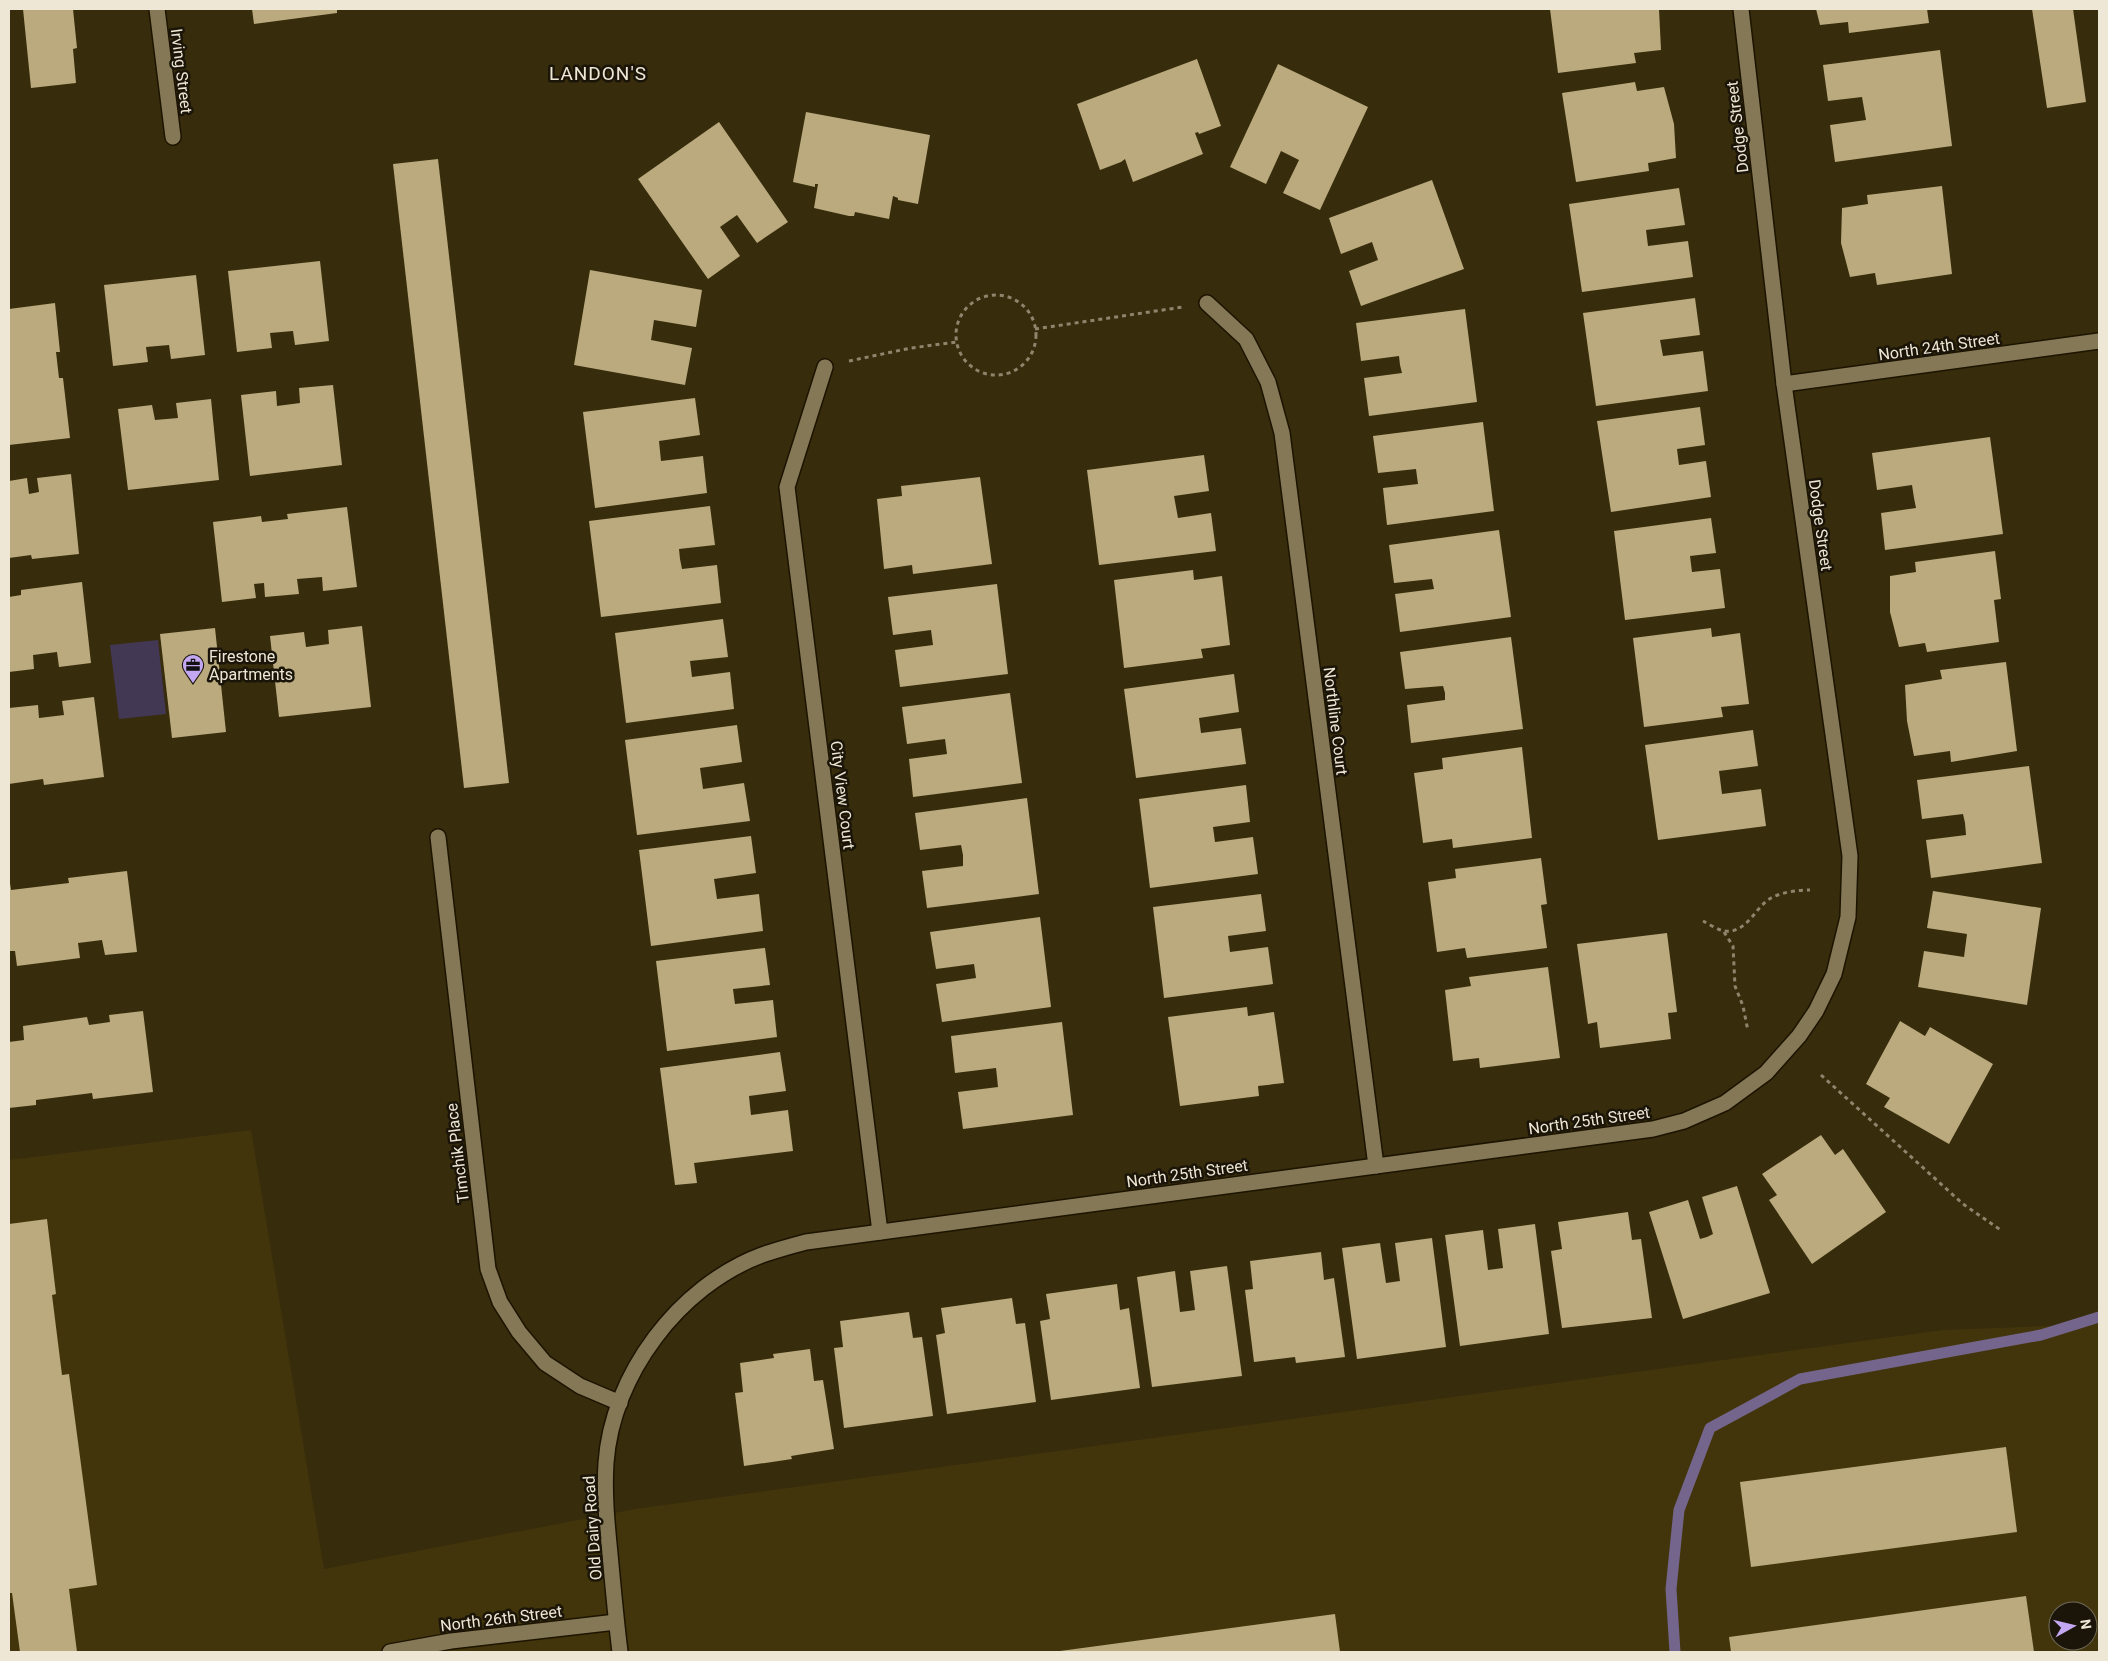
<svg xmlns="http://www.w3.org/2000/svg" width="2108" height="1661" font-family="Roboto,sans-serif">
  <rect width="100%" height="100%" fill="#372c0c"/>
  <path fill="#42350b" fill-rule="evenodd" d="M251,1130L324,1569L635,1509L1943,1330L2099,1324V1652H9V1160ZM2058,1611H2088V1641H2058Z"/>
  <polygon fill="#433854" points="158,640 166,714 119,719 110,645"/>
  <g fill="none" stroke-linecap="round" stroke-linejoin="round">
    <polyline stroke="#74658c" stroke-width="11" points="1675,1652 1671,1589 1679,1510 1710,1428 1800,1379 2041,1335 2099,1317"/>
  </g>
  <g fill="#baaa7e">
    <polygon points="23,9 73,9 77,48 73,49 76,83 31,88"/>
    <polygon points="252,9 337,9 337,13 254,24"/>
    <polygon points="1550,9 1659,9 1661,50 1634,53 1636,63 1558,73"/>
    <polygon points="1816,9 1927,9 1929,23 1849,33 1848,22 1820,25"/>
    <polygon points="2032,9 2073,9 2086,102 2047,108"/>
    <polygon points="1940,50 1952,146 1835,162 1830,125 1866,120 1862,97 1828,101 1823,65"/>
    <polygon points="1197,59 1221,126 1199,134 1198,132 1195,133 1203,154 1133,182 1125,159 1121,162 1100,170 1077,104"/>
    <polygon points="1278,64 1368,107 1320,210 1283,193 1299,160 1281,151 1266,184 1230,167"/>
    <polygon points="1635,82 1637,91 1664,87 1674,124 1676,158 1648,163 1649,171 1576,182 1562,93"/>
    <polygon points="806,112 930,135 918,204 898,200 898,198 893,196 889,219 855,212 854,216 849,216 814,208 818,184 815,184 815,187 793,182"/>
    <polygon points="719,122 788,222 757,243 737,215 720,227 740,256 708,279 638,179"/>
    <polygon points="438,159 509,783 464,788 393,164"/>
    <polygon points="1432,180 1464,269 1361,306 1349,271 1378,260 1372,242 1341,254 1329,218"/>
    <polygon points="1942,186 1952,274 1877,285 1875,273 1850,277 1841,243 1842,208 1868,204 1867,195"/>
    <polygon points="1679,188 1685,225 1646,230 1648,246 1688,241 1693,277 1582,292 1569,204"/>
    <polygon points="320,261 329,341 295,345 293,331 270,333 272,348 237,352 228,271"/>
    <polygon points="590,270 702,290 696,327 654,320 651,340 692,348 685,385 574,365"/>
    <polygon points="196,275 205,355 171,359 169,345 146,347 148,362 113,366 104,285"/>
    <polygon points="1695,298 1700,335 1660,340 1663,356 1703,351 1708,391 1596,406 1583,313"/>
    <polygon points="55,303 60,352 56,352 59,378 63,378 70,438 9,445 9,309"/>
    <polygon points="1465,309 1477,402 1369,416 1364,378 1402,373 1400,365 1399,356 1361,361 1356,323"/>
    <polygon points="333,385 342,465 250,476 241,395 276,391 277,406 300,403 299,388"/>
    <polygon points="695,398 700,435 659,441 661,461 703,456 707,493 595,508 583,412"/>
    <polygon points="211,399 219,480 128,490 118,409 152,405 155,420 178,418 176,403"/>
    <polygon points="1700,407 1705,445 1677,449 1679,465 1706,461 1711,497 1611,512 1597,421"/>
    <polygon points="1483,422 1494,511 1387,525 1383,488 1418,484 1416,469 1378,473 1373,436"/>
    <polygon points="1990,437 2003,534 1885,550 1881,513 1916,508 1914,498 1912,485 1877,490 1872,453"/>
    <polygon points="1204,455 1209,491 1174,496 1178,518 1211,513 1216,551 1099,565 1087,470"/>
    <polygon points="71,474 79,554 32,559 31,555 9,558 9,481 27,478 29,494 39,492 37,478"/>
    <polygon points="980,477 992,564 913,574 912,565 884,569 877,499 902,496 901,486"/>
    <polygon points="710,506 715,545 679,549 680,559 682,569 717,565 721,603 601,617 589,521"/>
    <polygon points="347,507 357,587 323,591 322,577 297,579 299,594 265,597 264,583 254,584 256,598 222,602 213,522 261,516 262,522 288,519 287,514"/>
    <polygon points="1711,518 1716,553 1690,556 1692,572 1720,569 1725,608 1625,620 1614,531"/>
    <polygon points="1499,530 1511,617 1400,632 1395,594 1434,589 1432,579 1394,583 1389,545"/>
    <polygon points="1995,551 2001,599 1994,600 1999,642 1927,652 1925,643 1899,647 1890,612 1890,576 1916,572 1915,562"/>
    <polygon points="1193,570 1194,580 1222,576 1230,645 1201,649 1203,658 1124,668 1114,580"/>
    <polygon points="82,582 91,663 59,667 57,652 33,655 34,669 9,672 9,597 21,595 21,590"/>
    <polygon points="997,584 1008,674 900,687 895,650 933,645 931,630 893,635 888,597"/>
    <polygon points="723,619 728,657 690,661 692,677 730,672 734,709 626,723 615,633"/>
    <polygon points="362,626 371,707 279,717 270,636 304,632 306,647 329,644 328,630"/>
    <polygon points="215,628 226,732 172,738 160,634"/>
    <polygon points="1711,628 1712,637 1740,633 1749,704 1721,707 1723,717 1644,727 1633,638"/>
    <polygon points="1511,637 1523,729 1411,743 1407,705 1445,700 1445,693 1443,686 1405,689 1400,652"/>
    <polygon points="2006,662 2017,751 1951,762 1950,751 1914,756 1907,721 1905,685 1942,679 1940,670"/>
    <polygon points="1234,674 1239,712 1199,718 1201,733 1241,728 1246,764 1136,778 1124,689"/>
    <polygon points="1010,693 1022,783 913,797 909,759 947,754 945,739 907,744 902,707"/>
    <polygon points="94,697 104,777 44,785 43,779 9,784 9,708 38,705 39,718 64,715 62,701"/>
    <polygon points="737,725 742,762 700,768 703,789 744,783 750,821 637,835 625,740"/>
    <polygon points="1753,730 1758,766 1719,771 1722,794 1761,789 1766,826 1658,840 1645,745"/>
    <polygon points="1522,747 1532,838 1453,848 1452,839 1423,843 1414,773 1443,769 1442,758"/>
    <polygon points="2029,766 2042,863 1931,878 1926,840 1966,835 1965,823 1963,814 1922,819 1917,780"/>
    <polygon points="1246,785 1250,822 1213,827 1215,842 1253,837 1258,874 1150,888 1139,799"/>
    <polygon points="1027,798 1039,894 927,908 922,871 963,866 963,855 961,845 920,850 915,813"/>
    <polygon points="751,836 756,873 714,879 717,899 759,894 763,931 651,946 639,850"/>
    <polygon points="1541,858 1547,904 1541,905 1547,948 1467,958 1465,948 1437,952 1428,882 1456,878 1455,869"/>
    <polygon points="127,871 137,952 105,955 102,940 78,943 80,958 17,966 15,951 9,951 9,883 10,883 11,890 69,883 68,878"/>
    <polygon points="1933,891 2041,908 2027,1005 1918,987 1924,951 1964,957 1967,934 1927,928"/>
    <polygon points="1261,894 1266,931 1228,936 1230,952 1268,947 1273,984 1164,998 1153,907"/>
    <polygon points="1040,917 1051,1007 942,1022 936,984 976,978 974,964 936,969 930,932"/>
    <polygon points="1667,933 1677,1012 1668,1013 1671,1039 1600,1048 1597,1022 1588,1024 1577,944"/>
    <polygon points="765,948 770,985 733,989 734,997 735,1004 773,1000 777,1037 667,1051 656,961"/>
    <polygon points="1548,967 1560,1058 1480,1068 1479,1058 1453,1061 1445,990 1471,986 1469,977"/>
    <polygon points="1247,1007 1248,1016 1274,1012 1284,1083 1258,1086 1259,1096 1180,1106 1168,1017"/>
    <polygon points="143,1011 153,1092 93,1099 92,1093 36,1100 36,1105 9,1108 9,1042 24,1040 23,1026 87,1017 89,1025 110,1022 109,1015"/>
    <polygon points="1900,1021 1925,1036 1930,1027 1993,1064 1949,1144 1884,1107 1890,1098 1866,1084"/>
    <polygon points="1062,1022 1073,1115 963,1129 958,1092 998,1087 997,1077 996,1068 955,1073 951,1036"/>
    <polygon points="780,1052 786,1091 749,1096 750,1106 751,1115 788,1110 793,1151 694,1163 697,1183 675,1185 660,1068"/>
    <polygon points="1821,1135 1835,1155 1843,1149 1886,1212 1812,1264 1769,1200 1777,1195 1762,1174"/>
    <polygon points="1737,1186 1770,1293 1683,1319 1649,1212 1688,1200 1700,1239 1707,1237 1713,1234 1702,1197"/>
    <polygon points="1628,1212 1632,1240 1641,1239 1652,1318 1562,1328 1551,1251 1562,1249 1558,1222"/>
    <polygon points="47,1219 56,1294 52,1295 62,1375 69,1374 97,1585 69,1589 77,1652 20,1652 12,1593 9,1593 9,1224"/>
    <polygon points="1535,1224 1549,1334 1460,1346 1445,1235 1483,1230 1488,1270 1503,1268 1498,1229"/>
    <polygon points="1432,1238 1446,1347 1357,1359 1342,1248 1380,1243 1386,1283 1400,1281 1395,1243"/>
    <polygon points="1321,1252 1324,1280 1334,1278 1345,1357 1296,1363 1295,1357 1254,1362 1245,1290 1253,1289 1250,1261"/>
    <polygon points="1227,1266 1242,1376 1152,1387 1137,1277 1175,1271 1180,1312 1188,1311 1195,1310 1190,1271"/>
    <polygon points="1117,1284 1120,1310 1129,1308 1140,1388 1051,1400 1040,1321 1050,1319 1046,1294"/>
    <polygon points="1012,1298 1016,1324 1025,1323 1036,1402 947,1414 936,1335 945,1333 941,1308"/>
    <polygon points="909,1312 913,1338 922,1337 933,1416 844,1428 834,1348 843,1347 840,1321"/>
    <polygon points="810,1349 814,1381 823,1380 834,1449 791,1456 792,1459 744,1466 735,1393 743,1392 740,1363 774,1358 773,1354"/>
    <polygon points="2006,1447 2017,1532 1751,1567 1740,1482"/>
    <polygon points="2026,1596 2034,1652 1731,1652 1729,1637"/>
    <polygon points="1335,1614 1340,1652 1060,1652 1060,1651"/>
  </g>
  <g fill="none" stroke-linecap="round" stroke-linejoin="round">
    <g stroke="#1d1400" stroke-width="18">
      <g id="minor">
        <polyline points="157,9 173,137"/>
        <polyline points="1207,303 1246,339 1268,382 1282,433 1376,1166"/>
        <polyline points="825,367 787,487 880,1232"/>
        <polyline points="1784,384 2099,341"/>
        <polyline points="438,837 488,1269 500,1302 519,1332 545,1363 580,1386 620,1403"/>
        <polyline points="390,1652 451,1641 616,1622"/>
        <path d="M620,1652C616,1620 613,1587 610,1554C607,1524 604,1494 606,1463C612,1375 679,1286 762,1255C776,1250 791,1246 806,1242L1653,1129L1684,1121L1725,1103L1766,1073L1799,1036L1816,1011L1834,974L1848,917L1850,856L1784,384L1741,9"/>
      </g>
    </g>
    <g stroke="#8e856c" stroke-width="3" stroke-dasharray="4 4" stroke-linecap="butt">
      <circle cx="996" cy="335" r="40"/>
      <polyline points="1035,329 1183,307"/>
      <polyline points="849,361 911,348 957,342"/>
      <path d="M1703,921C1709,924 1718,930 1724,931C1747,934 1755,907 1771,898C1782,892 1798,890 1810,890"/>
      <polyline points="1724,932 1733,946 1735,986 1743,1006 1748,1031"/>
      <polyline points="1821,1075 1963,1204 2002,1231"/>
    </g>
    <use href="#minor" stroke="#847856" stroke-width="15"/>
  </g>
  <defs>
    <g id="office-pin" transform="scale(1.125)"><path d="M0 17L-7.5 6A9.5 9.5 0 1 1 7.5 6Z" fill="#c4a7f1" stroke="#1a1508"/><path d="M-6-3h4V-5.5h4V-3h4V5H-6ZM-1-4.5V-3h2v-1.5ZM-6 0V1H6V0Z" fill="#111"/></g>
  </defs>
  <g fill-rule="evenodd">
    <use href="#office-pin" x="193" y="665"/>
  </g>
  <g text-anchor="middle" stroke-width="5" stroke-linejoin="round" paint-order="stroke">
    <g font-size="16" fill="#eee7d5" stroke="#1a1508">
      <text transform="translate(182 71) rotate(83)" y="6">Irving Street</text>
      <text transform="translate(1737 127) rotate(-97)" y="6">Dodge Street</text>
      <text transform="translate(1939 346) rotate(-8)" y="6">North 24th Street</text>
      <text transform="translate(1821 525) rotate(82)" y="6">Dodge Street</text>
      <text transform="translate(1336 721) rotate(83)" y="6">Northline Court</text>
      <text transform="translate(843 795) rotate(83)" y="6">City View Court</text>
      <text transform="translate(1589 1120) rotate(-8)" y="6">North 25th Street</text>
      <text transform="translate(457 1153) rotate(-97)" y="6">Timchik Place</text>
      <text transform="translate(1187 1173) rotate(-8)" y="6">North 25th Street</text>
      <text transform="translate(592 1528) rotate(-94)" y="6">Old Dairy Road</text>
      <text transform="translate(501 1618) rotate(-7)" y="6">North 26th Street</text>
    </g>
    <g font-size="16" fill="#eee7d5" stroke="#1a1508" text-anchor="start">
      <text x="209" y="662">Firestone<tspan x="209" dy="18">Apartments</tspan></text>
    </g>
    <g font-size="19" letter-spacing="1" fill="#eee7d5" stroke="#1a1508">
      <text x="598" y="80">LANDON'S</text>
    </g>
  </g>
  <rect width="2108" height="1661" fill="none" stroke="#eee7d5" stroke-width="20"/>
  <g transform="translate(2073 1626) rotate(82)"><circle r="24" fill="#1a1508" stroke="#6f695a"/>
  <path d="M0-4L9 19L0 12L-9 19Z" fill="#c4a7f1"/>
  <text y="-8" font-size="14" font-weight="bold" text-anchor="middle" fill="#eee7d5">N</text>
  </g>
</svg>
